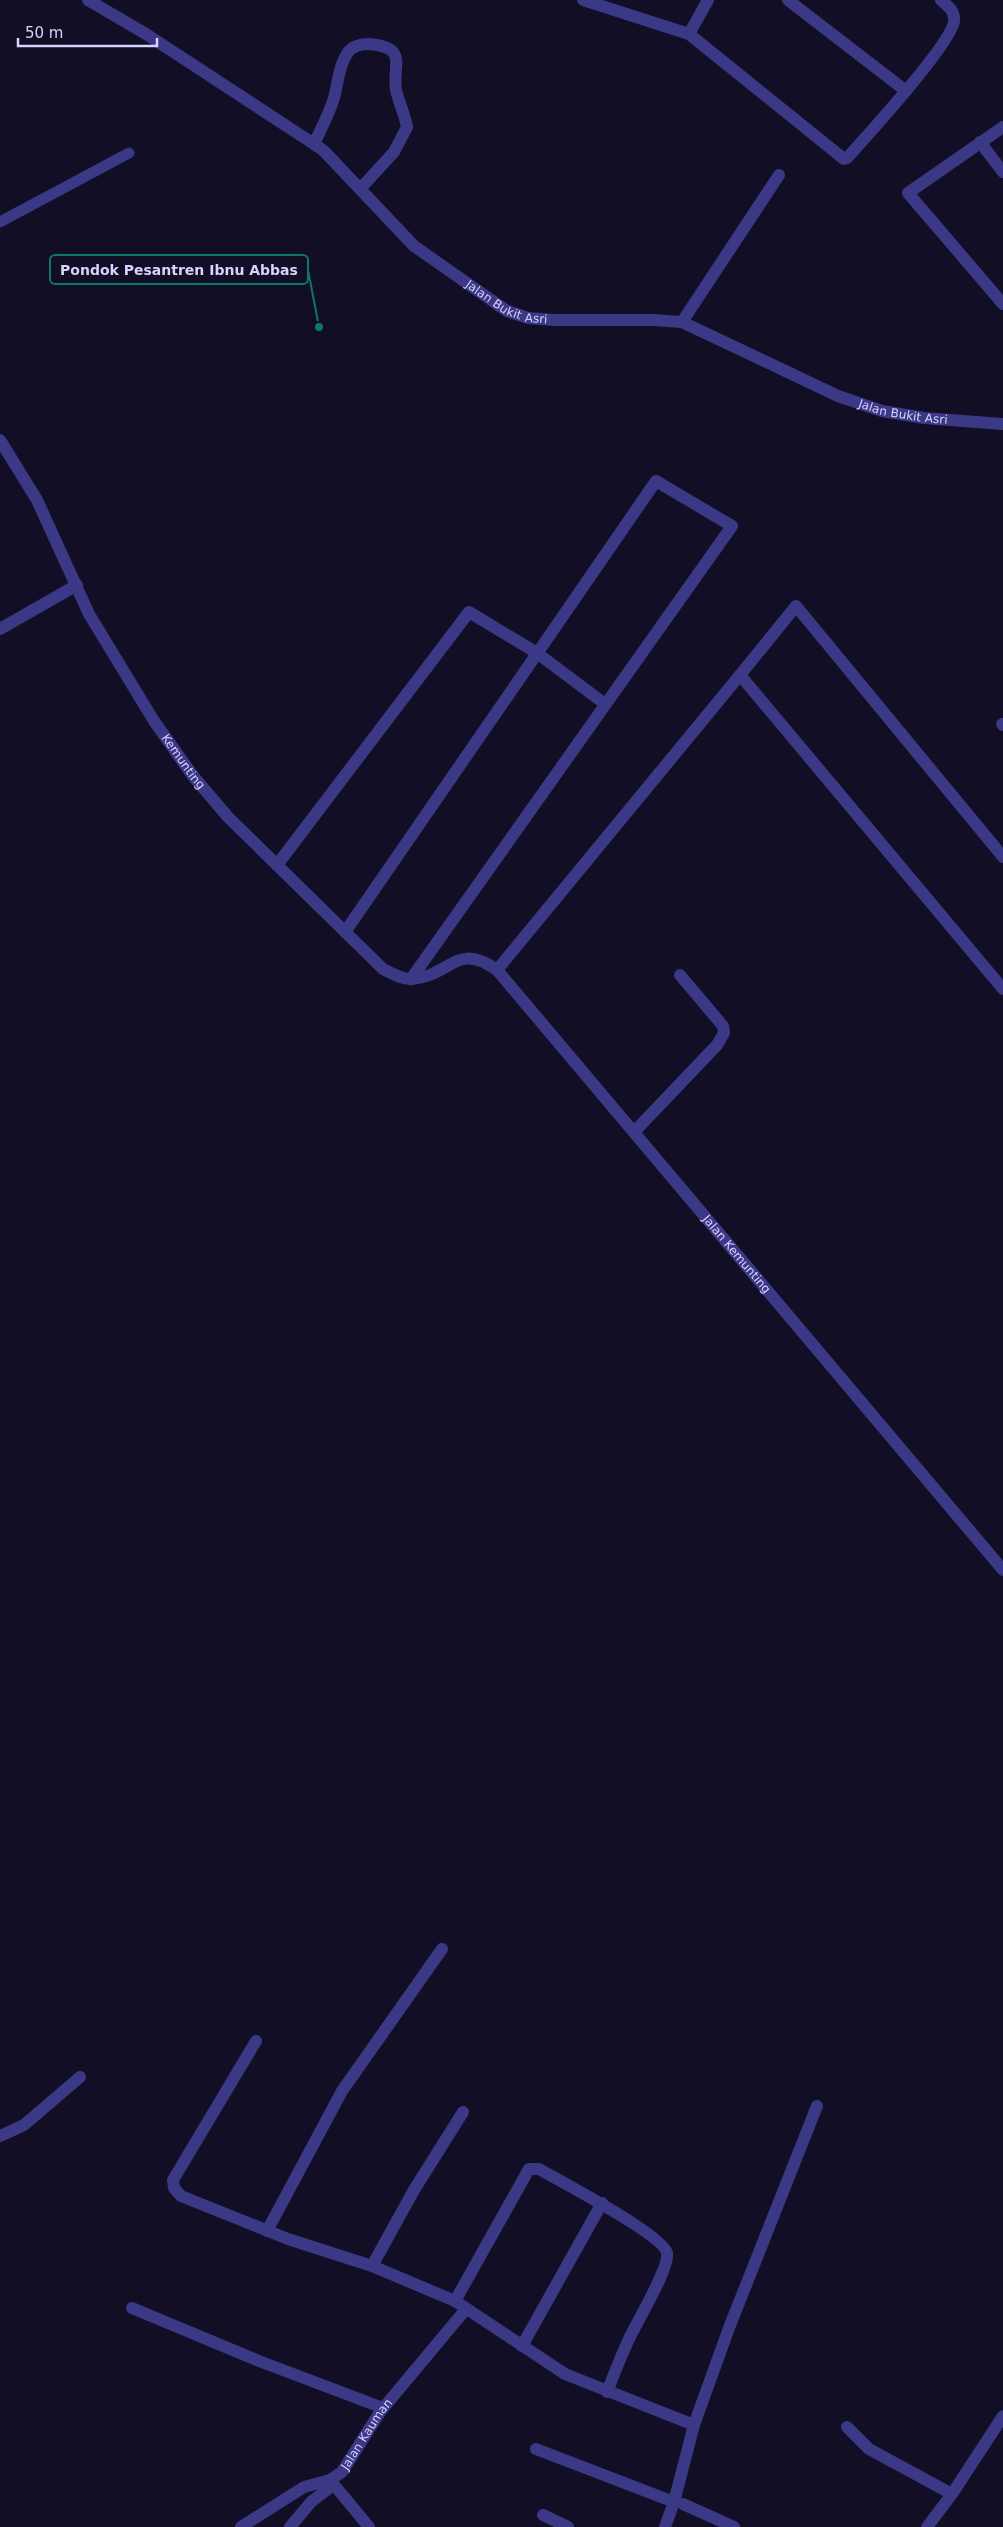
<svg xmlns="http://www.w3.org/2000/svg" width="1003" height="2527" font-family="'DejaVu Sans',sans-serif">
  <rect width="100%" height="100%" fill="#120e25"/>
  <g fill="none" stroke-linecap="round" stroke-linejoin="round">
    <polyline stroke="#3b3885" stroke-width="11" points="0,222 129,153"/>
    <g stroke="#3b3885" stroke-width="12">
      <path id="s1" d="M88,0L146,34L314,144L324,151L414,246L507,311L528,318L555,320H652L682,322L838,396L882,411L924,418L1003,424"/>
      <path d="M583,0L689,34L844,159L847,158C866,137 952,43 954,21C955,11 948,6 941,0"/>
      <polyline points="788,0 906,91"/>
      <polyline points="689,34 708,0"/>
      <polyline points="1003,127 908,193 1003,304"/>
      <polyline points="980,142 1003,172"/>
      <path d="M314,144C321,129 329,114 334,98C338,83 339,64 349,51C354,45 362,44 370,44C409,48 392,65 396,90C399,103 405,115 407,127L394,152L360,189"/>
      <polyline points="682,322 779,175"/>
      <path id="s2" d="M0,440L37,500L89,614L154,721L193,776L228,817L383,969C391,973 403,980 412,979C451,976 456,941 497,970L1003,1570"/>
      <polyline points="0,629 77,585"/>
      <polyline points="1002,724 1003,725"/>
      <polyline points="1003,857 796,606 740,675 1003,989"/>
      <polyline points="277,865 469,612 537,653 605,704"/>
      <polyline points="345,932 656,481 732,526 411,979"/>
      <polyline points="497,970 740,675"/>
      <polyline points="634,1132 717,1045 724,1033 723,1026 680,975"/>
      <polyline points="256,2041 173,2180 174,2188 181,2196 288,2239 372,2266 455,2301 565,2374 694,2425"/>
      <polyline points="0,2136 24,2125 80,2077"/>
      <polyline points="267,2231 342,2091 442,1949"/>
      <polyline points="372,2266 414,2190 463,2112"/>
      <path d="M455,2301L529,2169H539C559,2180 664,2236 667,2253C670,2268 636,2323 629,2339C621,2356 614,2374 607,2392"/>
      <polyline points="132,2308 259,2361 383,2408"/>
      <polyline points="522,2346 602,2203"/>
      <polyline points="847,2427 869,2449 952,2494"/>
      <polyline points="536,2449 674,2502"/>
      <polyline points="330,2480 369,2527"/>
      <polyline points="683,2504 734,2527"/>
      <polyline points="543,2515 568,2527"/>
      <path id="s3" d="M241,2527L304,2487L330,2480L342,2472L380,2412L466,2309"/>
      <polyline points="290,2527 311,2502 333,2485"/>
      <polyline points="665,2527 674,2502 694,2425 729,2328 817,2106"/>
    </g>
    <polyline stroke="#3b3885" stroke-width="12" points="927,2527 952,2494 1003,2416"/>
  </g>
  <g text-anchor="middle" stroke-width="4" stroke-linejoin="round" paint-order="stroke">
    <g font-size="12" fill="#d7d2ff" stroke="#120e25">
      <text dy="4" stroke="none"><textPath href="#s1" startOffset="521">Jalan Bukit Asri</textPath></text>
      <text dy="4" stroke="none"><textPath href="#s1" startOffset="941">Jalan Bukit Asri</textPath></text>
      <text dy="4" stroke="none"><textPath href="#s2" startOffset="371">Kemunting</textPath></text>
      <text dy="4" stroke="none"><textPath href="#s2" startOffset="1154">Jalan Kemunting</textPath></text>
      <text dy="4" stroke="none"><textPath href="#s3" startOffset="161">Jalan Kauman</textPath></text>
    </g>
  </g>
  <path fill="none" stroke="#0f766e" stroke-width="2" d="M319 327L308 270"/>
  <circle fill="#0f766e" stroke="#120e25" stroke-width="2" cx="319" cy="327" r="5"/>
  <rect fill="#120e25" stroke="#0f766e" stroke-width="2" x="50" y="255" width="258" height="29" rx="5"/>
  <g font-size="14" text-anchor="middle" font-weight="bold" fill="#d7d2ff">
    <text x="179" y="275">Pondok Pesantren Ibnu Abbas</text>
  </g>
  <path d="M18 38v8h139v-8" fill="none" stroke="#d7d2ff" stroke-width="2.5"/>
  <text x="25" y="38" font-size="15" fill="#d7d2ff" stroke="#120e25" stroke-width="4" paint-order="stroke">50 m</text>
</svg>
